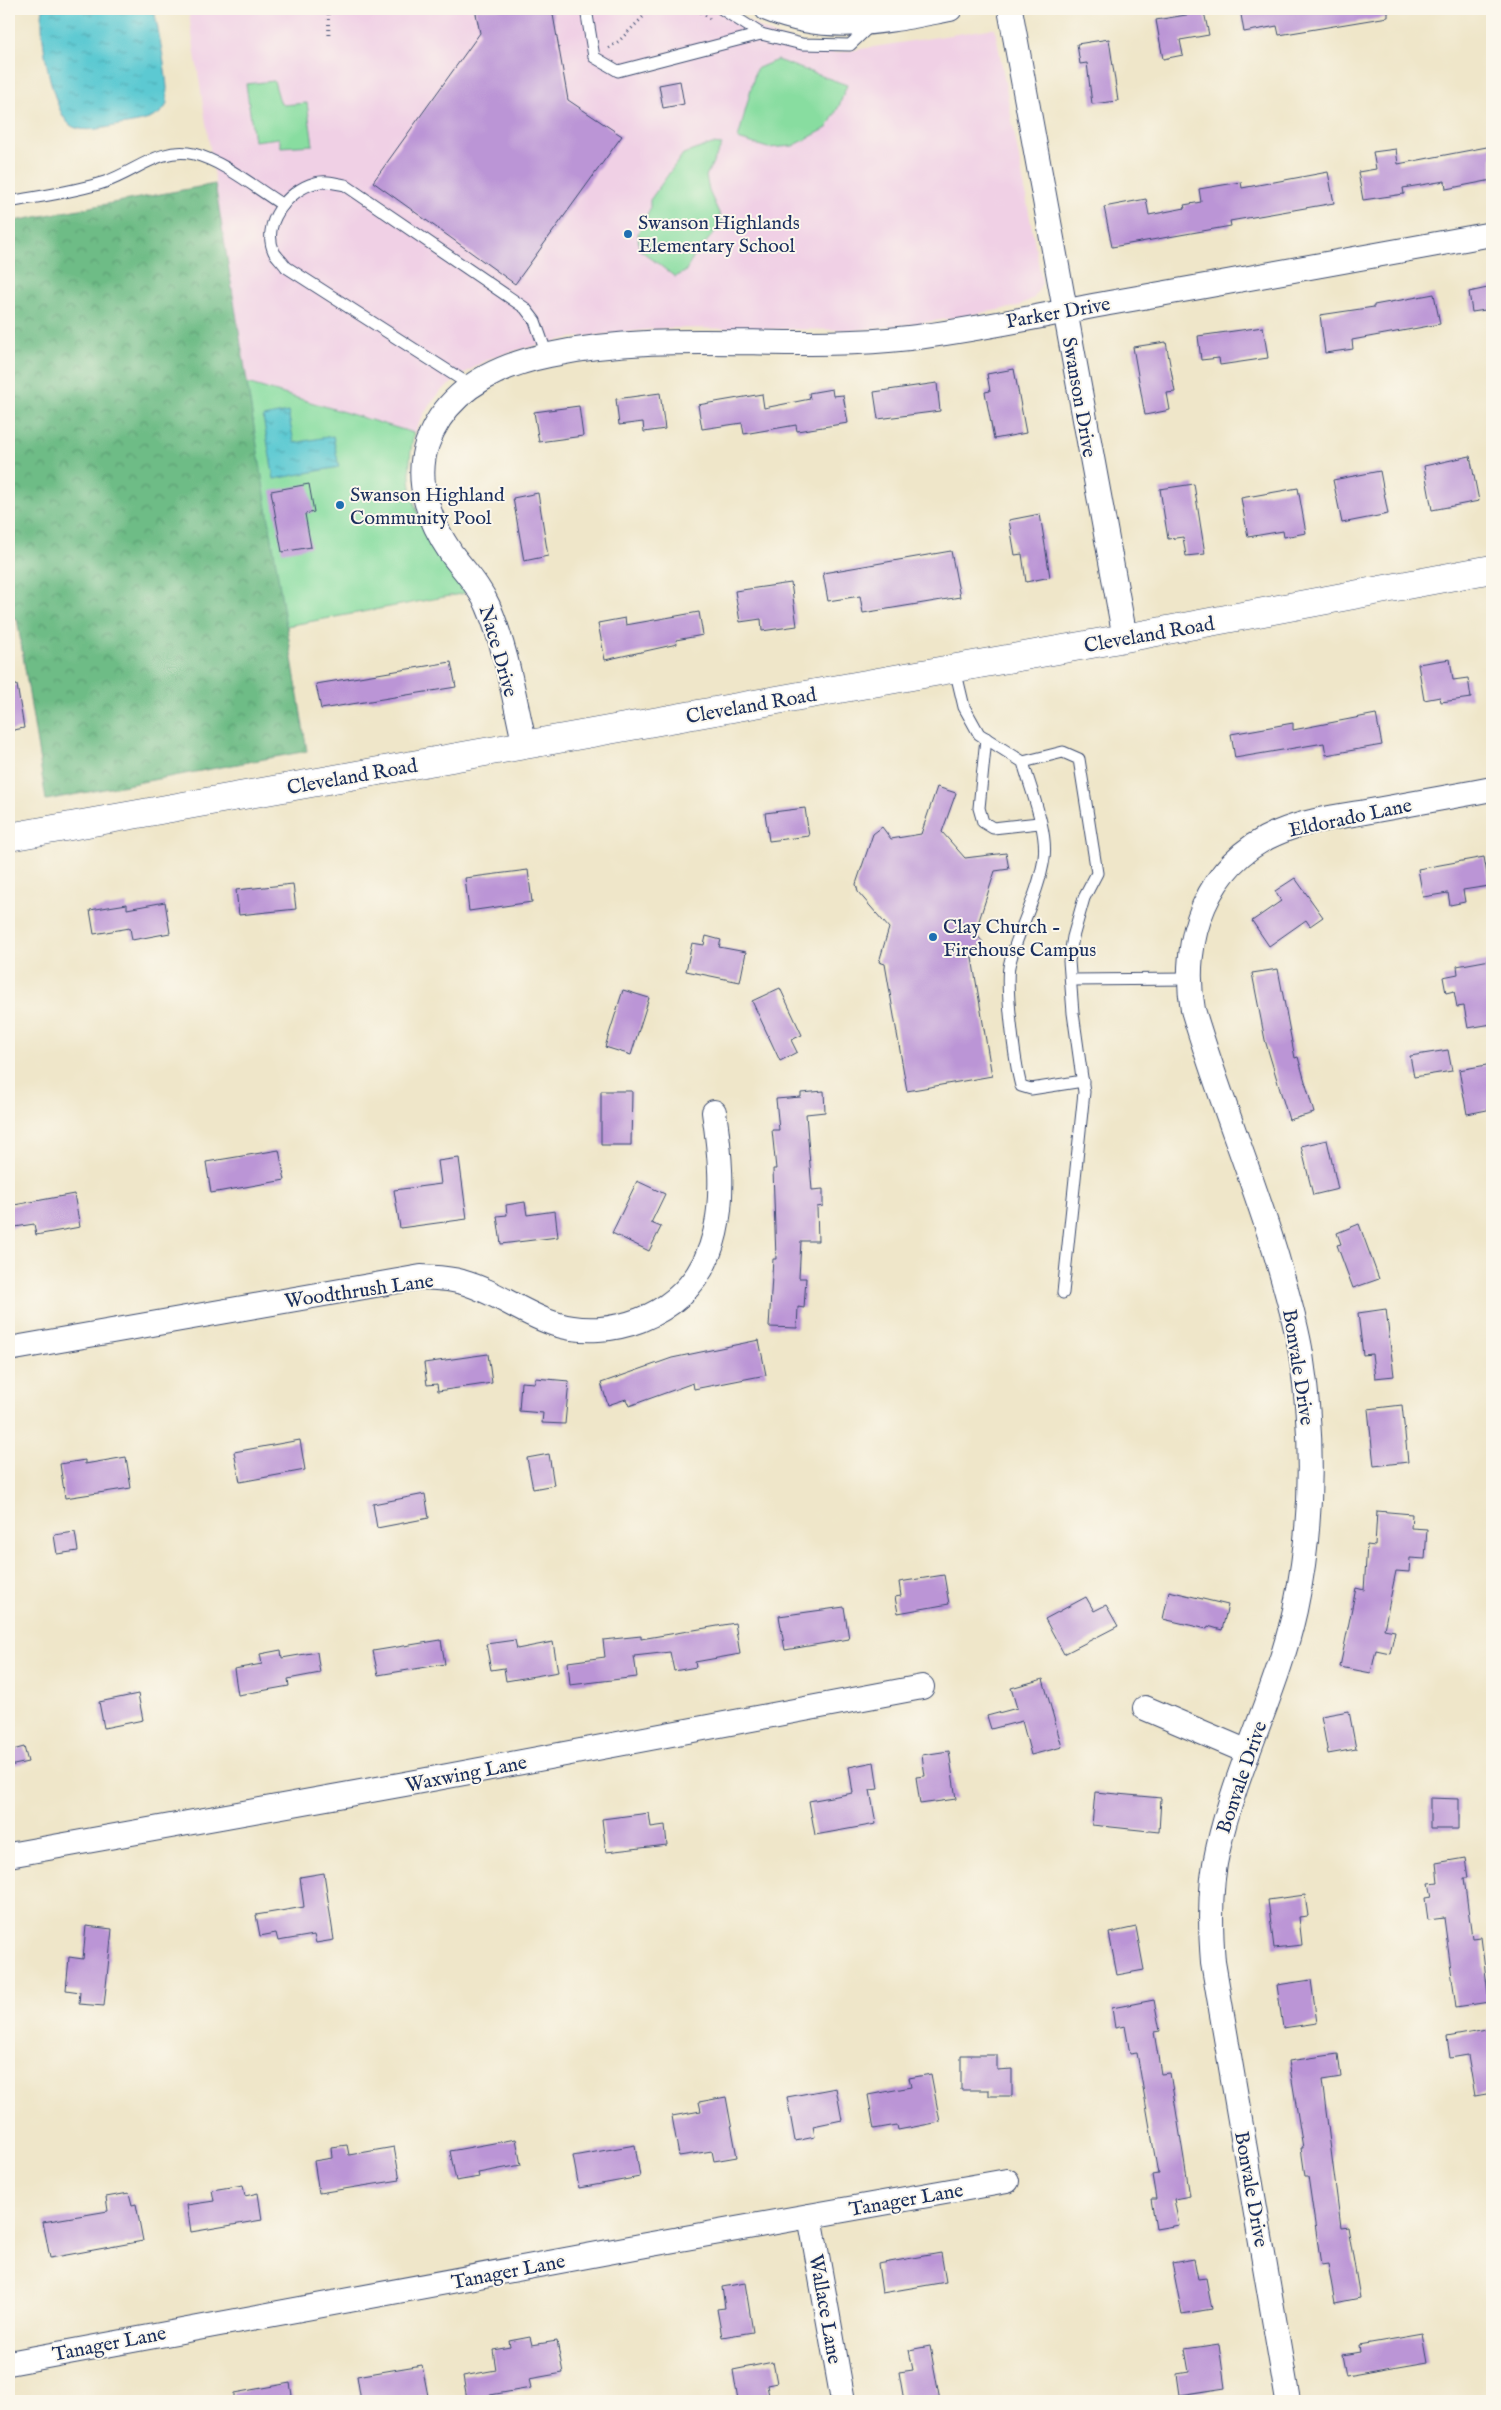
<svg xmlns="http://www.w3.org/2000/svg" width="1501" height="2410" font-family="'IM FELL English',serif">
  <defs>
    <pattern id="forest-crowns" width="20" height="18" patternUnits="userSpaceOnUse" patternTransform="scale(1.25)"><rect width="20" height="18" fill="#6ebc86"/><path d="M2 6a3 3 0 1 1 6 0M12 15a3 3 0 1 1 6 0" fill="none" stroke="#5a9971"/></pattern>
    <pattern id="water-ripples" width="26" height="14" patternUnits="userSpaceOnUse" patternTransform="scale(1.25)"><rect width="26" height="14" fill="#5cc9d2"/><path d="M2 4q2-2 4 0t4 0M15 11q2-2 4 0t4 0" fill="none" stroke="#4ba4ae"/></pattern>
  </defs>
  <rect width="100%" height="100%" fill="#fbf7ec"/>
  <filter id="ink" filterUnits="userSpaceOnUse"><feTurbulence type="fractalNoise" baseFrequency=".02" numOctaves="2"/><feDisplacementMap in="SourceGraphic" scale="10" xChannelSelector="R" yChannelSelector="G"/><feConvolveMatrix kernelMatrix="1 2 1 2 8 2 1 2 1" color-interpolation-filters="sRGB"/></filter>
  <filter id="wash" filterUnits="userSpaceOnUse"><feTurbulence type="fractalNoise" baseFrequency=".0096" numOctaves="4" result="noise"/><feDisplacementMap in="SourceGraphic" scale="20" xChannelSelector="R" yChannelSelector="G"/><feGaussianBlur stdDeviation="1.12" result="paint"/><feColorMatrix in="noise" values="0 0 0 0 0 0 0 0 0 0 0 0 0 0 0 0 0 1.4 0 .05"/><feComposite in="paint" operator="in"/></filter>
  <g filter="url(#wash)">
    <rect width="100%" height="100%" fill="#efe6c9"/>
    <polygon fill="#f0d0e5" points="188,9 725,9 774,35 835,53 995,28 1042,283 1034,298 1016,307 929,322 856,330 665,328 570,338 521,349 493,357 468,371 441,391 425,412 414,433 247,383"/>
    <polygon fill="url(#forest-crowns)" stroke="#447672" points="215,184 307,751 46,800 17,618 9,619 9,222"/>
    <g fill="#88dda0" stroke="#52867f">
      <polygon points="777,60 847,85 839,106 827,128 793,146 768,148 738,139 756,69"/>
      <polygon points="274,81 280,102 283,105 307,103 313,145 281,147 279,138 254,141 246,84"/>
      <polygon points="712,144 722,145 706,176 709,191 723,222 693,258 685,272 675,277 639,249 638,233 650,209 650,200 683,154"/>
      <path d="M247,383L414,433C398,505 429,537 466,593L286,626Z"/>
    </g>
    <g fill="url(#water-ripples)" stroke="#3c7c98">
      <path d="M43,9H154C157,25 172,95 166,106C159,119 139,122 126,124C110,126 84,135 70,125C52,110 38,31 43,9Z"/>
      <polygon points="288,412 294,443 333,436 339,467 274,479 263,417"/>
    </g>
    <g id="blocks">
      <g fill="#bb95d6">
        <polygon points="475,9 552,9 568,100 622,136 515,284 373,182 480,33"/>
        <polygon points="1240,9 1275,9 1276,12 1294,9 1388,9 1388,17 1279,35 1277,26 1244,32"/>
        <polygon points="1204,12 1209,35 1180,40 1183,55 1163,59 1156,20"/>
        <polygon points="1109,39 1118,101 1092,104 1087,63 1080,64 1077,44"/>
        <polygon points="680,81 684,104 663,108 659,85"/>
        <polygon points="1492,146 1492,180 1446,189 1445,181 1403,188 1404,194 1363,200 1358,172 1376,169 1373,152 1396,149 1398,164"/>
        <polygon points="1328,172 1334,203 1230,221 1231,226 1112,247 1104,207 1146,199 1149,215 1185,208 1184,205 1201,202 1199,189 1241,182 1242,188"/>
        <polygon points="1492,287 1492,309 1472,312 1469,292"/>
        <polygon points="1434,294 1440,324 1352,340 1353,349 1325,353 1320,315 1374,307 1374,305"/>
        <polygon points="1263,327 1268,358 1220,365 1219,358 1201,360 1198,336"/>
        <polygon points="1166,342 1175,392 1167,393 1170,410 1145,415 1133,347"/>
        <polygon points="1014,369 1026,433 994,439 985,392 990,391 987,374"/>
        <polygon points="937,383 940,411 878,419 874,392"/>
        <polygon points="832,389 833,396 843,395 848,423 797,431 796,425 744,434 742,423 702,429 698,405 762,394 764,408 810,399 809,393"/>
        <polygon points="660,393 665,429 644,432 643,422 619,425 616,399"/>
        <polygon points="579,406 583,436 539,442 534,412"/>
        <polygon points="1470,456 1479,501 1432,510 1424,466"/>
        <polygon points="1380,471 1388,514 1342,523 1333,480"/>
        <polygon points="309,484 314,512 305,514 311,547 282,552 271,491"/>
        <polygon points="1194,484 1205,554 1186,556 1183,537 1168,539 1160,489"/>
        <polygon points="1298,488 1306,533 1284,537 1283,531 1248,537 1241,498"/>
        <polygon points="538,493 548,556 524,561 513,498"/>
        <polygon points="1040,514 1050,577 1026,582 1022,554 1015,555 1009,520"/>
        <polygon points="951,551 960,597 863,613 860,596 828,601 823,573"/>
        <polygon points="791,583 797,626 762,631 761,619 740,622 735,591"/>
        <polygon points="699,612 703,635 676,640 677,644 605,660 598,623 625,618 626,625"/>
        <polygon points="1450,659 1453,680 1468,678 1471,698 1441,702 1440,697 1424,700 1418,664"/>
        <polygon points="451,662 456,687 321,709 316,684"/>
        <polygon points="17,685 24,728 9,731 9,686"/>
        <polygon points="1376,714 1382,745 1326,755 1324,743 1235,758 1231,734 1293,723 1293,730"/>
        <polygon points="937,787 956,793 942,832 965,858 1006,853 1009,869 995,871 975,933 983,942 971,952 992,1076 907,1091 885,964 879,962 889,928 858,892 856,884 873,834 882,827 891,839 921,834"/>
        <polygon points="805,808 809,836 769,841 765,813"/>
        <polygon points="1484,857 1489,886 1463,890 1465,902 1450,905 1448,893 1423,897 1418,869"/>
        <polygon points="528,870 532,902 469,911 465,878"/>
        <polygon points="1295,878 1323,917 1310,926 1306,920 1269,946 1252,921 1281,901 1275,891"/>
        <polygon points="293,884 296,909 239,915 236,890"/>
        <polygon points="165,902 170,933 132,940 130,928 94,934 90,910 127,904 127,909"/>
        <polygon points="706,936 721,940 719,947 746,952 740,982 686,971 692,943 704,945"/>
        <polygon points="1490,960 1492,975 1492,1024 1468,1028 1464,1006 1457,1007 1454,991 1446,993 1443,977 1458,974 1457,966"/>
        <polygon points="1278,969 1295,1058 1298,1057 1314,1113 1289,1120 1265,1040 1252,973"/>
        <polygon points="780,988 802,1035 791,1040 797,1052 780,1061 752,1001"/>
        <polygon points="623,990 649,998 631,1055 605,1047"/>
        <polygon points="1448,1050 1452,1071 1414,1077 1410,1056"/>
        <polygon points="1492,1064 1492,1109 1467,1114 1459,1070"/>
        <polygon points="601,1091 632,1091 631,1145 601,1145"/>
        <polygon points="824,1091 825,1112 806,1114 812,1190 823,1189 823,1206 817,1207 818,1241 801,1241 799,1278 806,1278 804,1308 798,1307 797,1328 769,1327 773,1259 776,1259 773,1169 776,1169 772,1130 779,1130 776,1099 801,1097 801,1093"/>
        <polygon points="1327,1140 1338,1189 1313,1195 1301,1146"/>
        <polygon points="279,1150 285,1180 211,1193 206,1162"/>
        <polygon points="459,1158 467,1219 400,1228 394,1190 441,1184 438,1161"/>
        <polygon points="637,1181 665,1194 651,1223 661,1227 649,1251 612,1233"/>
        <polygon points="74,1194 80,1227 36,1235 34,1224 9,1228 9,1206"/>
        <polygon points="525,1202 527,1215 555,1211 558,1237 501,1244 497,1216 507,1215 506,1205"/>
        <polygon points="1359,1224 1379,1279 1353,1288 1337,1245 1341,1244 1337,1233"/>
        <polygon points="1386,1309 1394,1376 1375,1378 1372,1354 1363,1355 1358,1313"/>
        <polygon points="759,1340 766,1375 694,1389 693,1383 629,1406 626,1399 608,1405 601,1383 672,1358"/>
        <polygon points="488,1354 492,1383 438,1391 437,1384 427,1385 424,1363"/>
        <polygon points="535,1378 569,1381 565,1424 542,1423 543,1413 519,1411 521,1382 535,1383"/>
        <polygon points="1402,1405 1408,1462 1374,1466 1368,1409"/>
        <polygon points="300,1440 305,1470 240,1482 234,1452"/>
        <polygon points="549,1454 554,1485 533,1489 527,1458"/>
        <polygon points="126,1457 131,1488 65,1498 60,1464 85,1460 85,1464"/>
        <polygon points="425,1494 429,1518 377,1528 373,1504"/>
        <polygon points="1377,1511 1412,1514 1411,1528 1427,1529 1425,1559 1410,1558 1409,1572 1396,1571 1384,1629 1395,1631 1390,1653 1376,1650 1371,1673 1340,1667 1356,1588 1364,1590 1367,1545 1375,1546"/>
        <polygon points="75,1532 78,1551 57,1554 54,1535"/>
        <polygon points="944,1575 949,1604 898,1613 895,1597 901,1596 899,1582"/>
        <polygon points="1169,1591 1228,1605 1222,1630 1208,1626 1207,1629 1163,1619"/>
        <polygon points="1086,1597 1094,1611 1106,1605 1118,1626 1064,1654 1045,1619"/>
        <polygon points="844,1607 849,1639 785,1650 779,1616"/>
        <polygon points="735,1623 740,1654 695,1662 696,1667 674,1671 670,1652 634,1656 637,1677 570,1685 568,1662 605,1657 603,1640 641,1636 641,1639"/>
        <polygon points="441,1640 445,1664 378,1675 373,1651"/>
        <polygon points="515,1640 517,1649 553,1642 558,1672 506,1681 504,1668 491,1670 486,1644"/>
        <polygon points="281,1650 282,1658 317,1652 320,1673 288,1679 289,1686 238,1695 234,1669 262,1664 260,1654"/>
        <polygon points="1043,1679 1062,1747 1031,1755 1022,1721 991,1729 987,1716 1017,1708 1011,1688"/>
        <polygon points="138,1694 143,1720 104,1728 99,1702"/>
        <polygon points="1349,1711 1356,1749 1328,1754 1321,1716"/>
        <polygon points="24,1747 28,1762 9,1766 9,1751"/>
        <polygon points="949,1751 956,1799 920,1804 916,1777 925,1776 922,1755"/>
        <polygon points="874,1762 878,1789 870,1790 876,1824 815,1835 809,1801 853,1793 849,1767"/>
        <polygon points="1095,1792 1161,1798 1159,1832 1092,1825"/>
        <polygon points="1430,1798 1459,1799 1459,1829 1430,1829"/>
        <polygon points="649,1813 651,1827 665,1825 667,1845 606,1852 602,1819"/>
        <polygon points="1465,1858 1468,1878 1464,1878 1472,1938 1481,1937 1489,2002 1456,2007 1444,1918 1428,1920 1425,1898 1432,1897 1429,1883 1438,1882 1436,1863"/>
        <polygon points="324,1873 334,1940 316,1943 314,1935 278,1941 276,1933 260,1936 256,1915 304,1907 300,1877"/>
        <polygon points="1305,1895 1308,1916 1299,1917 1302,1945 1274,1948 1268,1900"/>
        <polygon points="86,1926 112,1929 104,2006 79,2004 80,1992 66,1990 69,1957 83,1959"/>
        <polygon points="1136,1927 1144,1970 1117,1975 1109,1933"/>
        <polygon points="1311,1980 1317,2023 1283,2028 1277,1985"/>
        <polygon points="1154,2000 1160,2031 1154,2032 1161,2074 1170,2073 1190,2196 1174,2199 1179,2225 1156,2229 1151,2199 1156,2199 1152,2175 1158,2174 1137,2053 1130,2054 1125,2026 1115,2028 1112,2008"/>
        <polygon points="1492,2029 1492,2093 1475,2096 1468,2055 1450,2058 1447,2037"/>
        <polygon points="1338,2054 1341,2077 1322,2080 1341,2228 1348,2227 1360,2298 1335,2303 1328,2264 1321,2265 1308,2176 1305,2176 1301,2148 1303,2148 1289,2061"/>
        <polygon points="961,2055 997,2055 997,2070 1012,2069 1012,2096 989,2096 989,2090 961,2090"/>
        <polygon points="931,2074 940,2122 898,2130 897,2125 874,2129 868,2095 911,2087 909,2078"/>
        <polygon points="836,2088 842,2120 813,2126 815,2137 795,2141 787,2097"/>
        <polygon points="726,2097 737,2157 714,2161 712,2151 679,2156 672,2116 701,2111 699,2102"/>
        <polygon points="516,2139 521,2165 478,2173 479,2177 456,2181 450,2151"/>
        <polygon points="347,2145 349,2155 394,2147 400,2180 319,2193 314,2161 332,2158 331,2147"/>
        <polygon points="635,2145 640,2177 579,2188 573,2156"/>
        <polygon points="243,2185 245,2196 258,2193 262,2220 191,2232 187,2205 214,2201 212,2190"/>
        <polygon points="129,2193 132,2205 136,2204 143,2241 50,2258 43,2222 108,2211 106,2197"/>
        <polygon points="941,2253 946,2282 882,2293 878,2264"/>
        <polygon points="1194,2259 1198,2279 1206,2278 1212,2309 1182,2314 1172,2263"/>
        <polygon points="745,2283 753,2332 722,2337 717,2309 725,2308 722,2287"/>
        <polygon points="1423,2334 1428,2362 1346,2376 1342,2355 1360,2352 1359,2345"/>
        <polygon points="530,2337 532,2345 557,2341 563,2373 529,2379 531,2388 467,2399 463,2376 496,2370 493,2350 510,2347 509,2341"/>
        <polygon points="1219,2344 1225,2388 1180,2395 1177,2374 1189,2372 1185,2349"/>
        <polygon points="930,2346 940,2401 904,2401 899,2372 913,2370 909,2350"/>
        <polygon points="773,2362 777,2383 767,2385 770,2401 738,2401 733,2370"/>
        <polygon points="422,2365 428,2396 406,2399 406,2401 361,2401 357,2376"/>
        <polygon points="290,2383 293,2401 234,2401 234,2393"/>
      </g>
    </g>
  </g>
  <g filter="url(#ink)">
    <use href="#blocks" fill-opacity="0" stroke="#3b4a6e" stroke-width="1"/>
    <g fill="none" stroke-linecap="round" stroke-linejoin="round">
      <g stroke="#3b4a6e" stroke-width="13">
        <g id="lane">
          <polyline points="586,9 594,57 618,71 761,34 722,9"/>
          <polyline points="761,34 802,44 850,45 870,26"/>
          <path d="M9,202C41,196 74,192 105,182C135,172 161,146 194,154C223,161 257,189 283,205"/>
          <path d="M470,385L286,267C283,262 277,257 274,252C261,224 288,190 315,183C325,180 335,183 345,185L525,308L535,321L547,355"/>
          <path d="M955,669L964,707L979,734L1023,762C1030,788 1048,830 1044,858C1039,893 1019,928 1010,962C1004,982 1015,1064 1021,1086L1031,1089L1083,1081"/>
          <polyline points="986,738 979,808 983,822 993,828 1039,823"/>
          <polyline points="1023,762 1063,752 1079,759 1097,873 1084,898 1073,937 1069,961 1073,1013 1084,1092 1063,1293"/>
          <polyline points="1071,980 1189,979"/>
        </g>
      </g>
      <g stroke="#3b4a6e" stroke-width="26">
        <g id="street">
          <path d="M767,9C830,35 886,21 950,9"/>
          <polyline points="1010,9 1125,638"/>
          <path d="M525,746C514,699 507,650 488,606C479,585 464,571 451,553C430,522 414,482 427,444C446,390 495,366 549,355C668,329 789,352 909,338C978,330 1047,314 1115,302C1241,280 1367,256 1492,234"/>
          <path d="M9,1349L421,1277C435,1278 449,1278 462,1282C495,1291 523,1314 555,1324C583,1333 614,1330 640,1320C730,1284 726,1192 714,1112"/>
          <polyline points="1145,1708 1248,1752"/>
          <polyline points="9,1855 405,1784 922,1687"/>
          <polyline points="810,2216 843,2401"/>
          <polyline points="9,2363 646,2245 1007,2181"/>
          <path d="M1288,2401L1213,1962C1210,1925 1209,1886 1218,1849C1236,1767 1277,1692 1295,1610C1313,1525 1314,1439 1301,1354C1296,1322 1286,1290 1277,1258C1252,1175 1218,1094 1193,1010C1180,940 1207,862 1277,833C1305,821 1335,817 1365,812C1408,804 1450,797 1492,789"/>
        </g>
      </g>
      <g stroke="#3b4a6e" stroke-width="29">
        <polyline id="secondary" points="9,837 1125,638 1492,569"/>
      </g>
      <g stroke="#3b4a6e" stroke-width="3" stroke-dasharray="1 4" stroke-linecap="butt">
        <polyline points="328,9 329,37"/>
        <polyline points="697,9 710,19"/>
        <polyline points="609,48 619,41 651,9"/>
      </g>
      <use href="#lane" stroke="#fff" stroke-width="11"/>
      <use href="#street" stroke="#fff" stroke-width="24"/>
      <use href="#secondary" stroke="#fff" stroke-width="28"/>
    </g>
  </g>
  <g fill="#1f6fb2" stroke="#fbf7ec" stroke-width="2">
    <circle cx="628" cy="234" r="5"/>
    <circle cx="340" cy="505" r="5"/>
    <circle cx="933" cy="937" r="5"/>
  </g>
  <g text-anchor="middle" stroke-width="4" stroke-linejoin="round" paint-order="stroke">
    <g font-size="20" fill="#1b2f5e" stroke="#fbf7ec" text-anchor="start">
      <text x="638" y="229">Swanson Highlands<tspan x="638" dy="23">Elementary School</tspan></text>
      <text x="350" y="501">Swanson Highland<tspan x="350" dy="23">Community Pool</tspan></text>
      <text x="943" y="933">Clay Church -<tspan x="943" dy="23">Firehouse Campus</tspan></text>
    </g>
    <g font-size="20" fill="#1b2f5e" stroke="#fbf7ec">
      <text transform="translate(1058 312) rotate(-10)" y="7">Parker Drive</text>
      <text transform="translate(1080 397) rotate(80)" y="7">Swanson Drive</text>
      <text transform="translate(1149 634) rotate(-10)" y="7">Cleveland Road</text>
      <text transform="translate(499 651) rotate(74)" y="7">Nace Drive</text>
      <text transform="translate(751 705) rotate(-10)" y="7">Cleveland Road</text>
      <text transform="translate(352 776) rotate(-10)" y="7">Cleveland Road</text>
      <text transform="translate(1350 817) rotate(-12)" y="7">Eldorado Lane</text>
      <text transform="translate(359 1290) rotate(-8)" y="7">Woodthrush Lane</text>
      <text transform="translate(1299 1367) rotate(81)" y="7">Bonvale Drive</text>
      <text transform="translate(466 1773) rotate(-11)" y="7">Waxwing Lane</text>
      <text transform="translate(1241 1777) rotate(-71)" y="7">Bonvale Drive</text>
      <text transform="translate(1252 2189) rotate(80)" y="7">Bonvale Drive</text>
      <text transform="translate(906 2199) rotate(-10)" y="7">Tanager Lane</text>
      <text transform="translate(508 2271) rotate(-11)" y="7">Tanager Lane</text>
      <text transform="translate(826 2309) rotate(80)" y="7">Wallace Lane</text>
      <text transform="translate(109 2343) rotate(-11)" y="7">Tanager Lane</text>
    </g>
  </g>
  <rect width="1501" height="2410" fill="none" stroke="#fbf7ec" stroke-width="30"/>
</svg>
